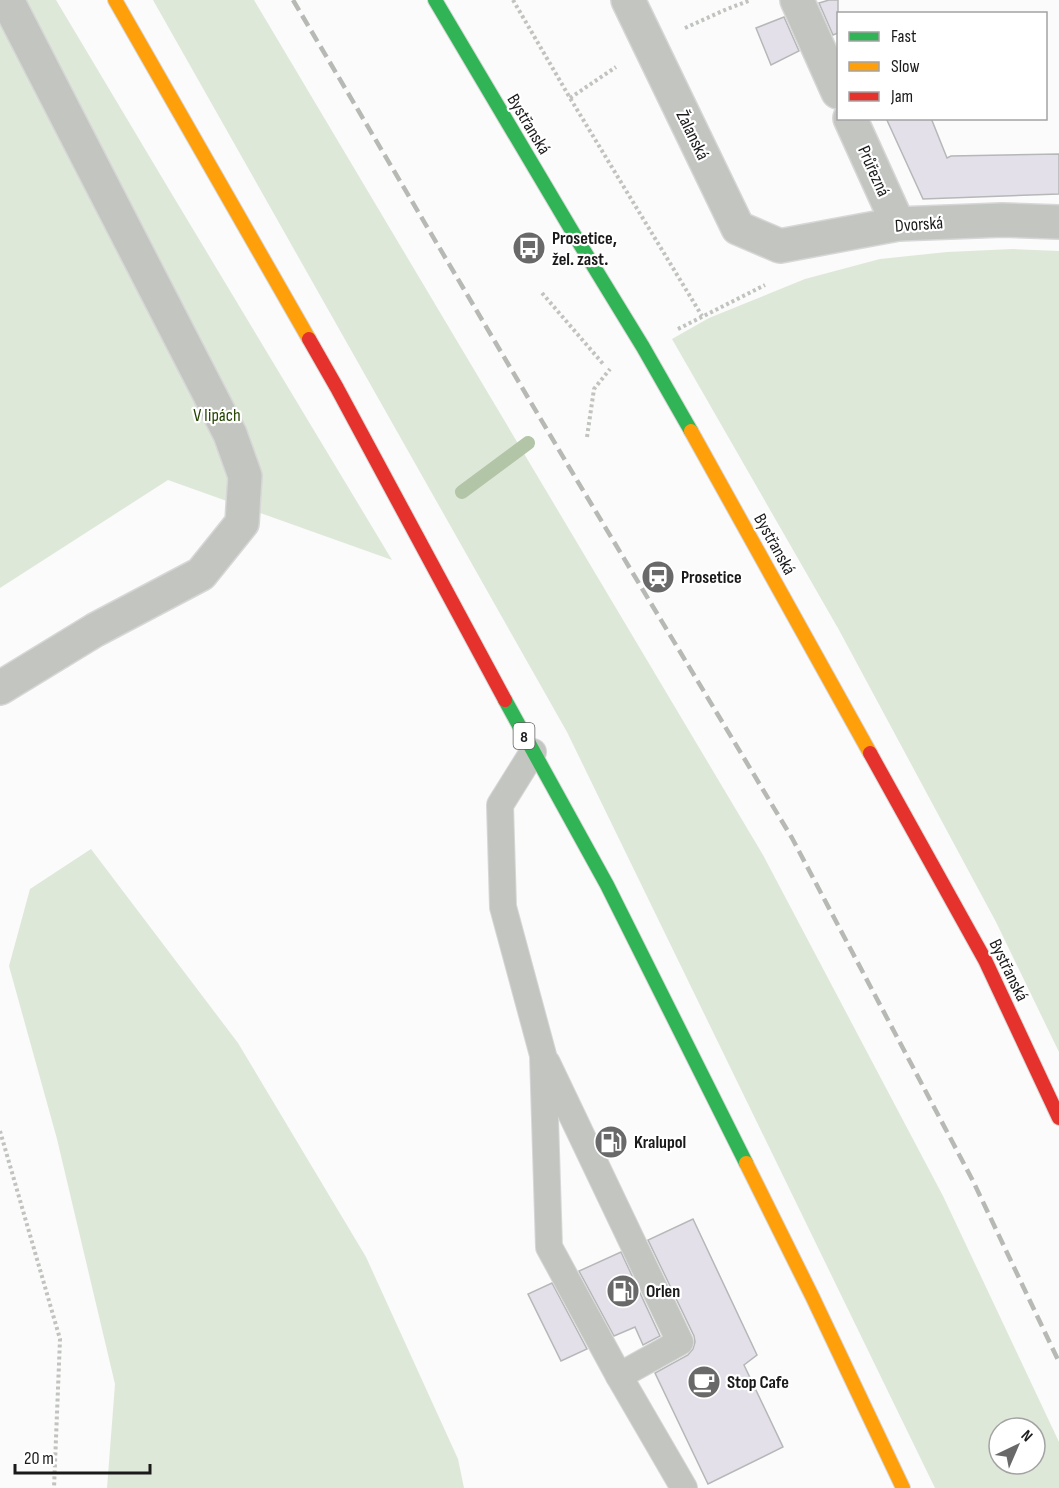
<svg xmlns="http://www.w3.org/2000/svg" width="1059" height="1488" font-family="'Sofia Sans Condensed',sans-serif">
  <rect width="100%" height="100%" fill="#fafbfa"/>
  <g fill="#dee8d8" fill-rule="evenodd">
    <polygon points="0,0 56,0 173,196 392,560 168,480 0,588"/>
    <path d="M153,0H254L763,855L943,1196L1059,1442V1488H935L567,732ZM999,1428H1035V1464H999Z"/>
    <polygon points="1013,249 1059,251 1059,1052 996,922 839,630 672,339 709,318 805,279 880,259 947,252"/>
    <polygon points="91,849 238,1043 366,1257 458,1459 464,1488 107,1488 115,1384 57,1139 9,966 30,889"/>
  </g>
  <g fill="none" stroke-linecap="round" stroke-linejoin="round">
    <polyline stroke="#b3c5a7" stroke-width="14" points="462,492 528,443"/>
  </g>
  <g fill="#e3e0e9" stroke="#b6b7b7" stroke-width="1.5">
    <polygon points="829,0 838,0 838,33 833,35 819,3"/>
    <polygon points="784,17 799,51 771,65 756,28"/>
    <polygon points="886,118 931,118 947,158 951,156 1059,154 1059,194 923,199"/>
    <polygon points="693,1219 757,1355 744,1365 783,1447 708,1484 655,1373 688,1355 693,1349 695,1342 694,1336 648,1240"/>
    <polygon points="621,1252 660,1336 643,1345 635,1327 614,1336 579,1271"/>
    <polygon points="552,1283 587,1349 561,1361 528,1294"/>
  </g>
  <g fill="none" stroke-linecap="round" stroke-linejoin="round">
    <g stroke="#d6d7d6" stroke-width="28">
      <g id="lane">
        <polyline points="533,752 500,805 503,907 543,1055 549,1247 619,1376 684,1488"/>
        <polyline points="547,1063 680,1342 619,1376"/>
      </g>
    </g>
    <g stroke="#d6d7d6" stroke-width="36">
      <g id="street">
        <polyline points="628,0 738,228 780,246 898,224 1002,220 1059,222"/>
        <polyline points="797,0 838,92"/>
        <polyline points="850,118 898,224"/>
        <polyline points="0,688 95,630 201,574 242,523 245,476 230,434 7,0"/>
      </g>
    </g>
    <g stroke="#d6d7d6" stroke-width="16">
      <g id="fast">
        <polyline points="435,0 572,231 643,347 691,431"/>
        <polyline points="505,700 607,885 746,1163"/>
      </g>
    </g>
    <g stroke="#d6d7d6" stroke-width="16">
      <g id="slow">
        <polyline points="115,0 309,339"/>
        <polyline points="691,431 870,753"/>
        <polyline points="746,1163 812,1296 903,1488"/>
      </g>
    </g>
    <g stroke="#d6d7d6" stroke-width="16">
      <g id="jam">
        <polyline points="309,339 337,388 505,700"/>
        <polyline points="870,753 985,960 1059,1118"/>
      </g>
    </g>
    <g stroke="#c0c3be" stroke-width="4" stroke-dasharray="3 3" stroke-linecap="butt">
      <polyline points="513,0 570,98 702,316"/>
      <polyline points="685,28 727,9 751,0"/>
      <polyline points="570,98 616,67"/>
      <polyline points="542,293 604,365"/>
      <polyline points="678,329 765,285"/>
      <polyline points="587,437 594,389 610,369"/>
      <polyline points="0,1131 60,1339 54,1488"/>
    </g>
    <use href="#lane" stroke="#c2c5c0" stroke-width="26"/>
    <use href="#street" stroke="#c2c5c0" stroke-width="33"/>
    <use href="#fast" stroke="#30b455" stroke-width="14"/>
    <use href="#slow" stroke="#ff9f0a" stroke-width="14"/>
    <use href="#jam" stroke="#e5322d" stroke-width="14"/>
    <polyline stroke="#b6b9b4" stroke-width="4.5" stroke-dasharray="12 6" stroke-linecap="butt" points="293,0 569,467 792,838 973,1181 1059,1362"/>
  </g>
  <defs>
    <g id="bus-disc" transform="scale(1.725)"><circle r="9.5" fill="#686968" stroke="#fff"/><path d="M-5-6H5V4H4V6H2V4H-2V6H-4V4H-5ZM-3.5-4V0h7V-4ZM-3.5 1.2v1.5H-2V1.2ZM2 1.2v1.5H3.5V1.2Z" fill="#fff"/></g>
    <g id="station-disc" transform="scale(1.725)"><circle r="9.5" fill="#686968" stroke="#fff"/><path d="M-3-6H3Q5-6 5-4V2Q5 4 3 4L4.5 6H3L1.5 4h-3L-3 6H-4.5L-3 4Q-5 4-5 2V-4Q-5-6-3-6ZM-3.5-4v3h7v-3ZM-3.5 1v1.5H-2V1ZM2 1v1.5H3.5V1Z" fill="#fff"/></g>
    <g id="fuel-disc" transform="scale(1.725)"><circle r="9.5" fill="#686968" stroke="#fff"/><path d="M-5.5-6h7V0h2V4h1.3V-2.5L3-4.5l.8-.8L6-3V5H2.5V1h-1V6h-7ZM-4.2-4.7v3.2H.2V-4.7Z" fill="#fff"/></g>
    <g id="cafe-disc" transform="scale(1.725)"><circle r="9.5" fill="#686968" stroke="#fff"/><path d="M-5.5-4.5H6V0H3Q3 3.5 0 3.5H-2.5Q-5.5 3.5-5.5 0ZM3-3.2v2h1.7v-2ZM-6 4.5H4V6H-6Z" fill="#fff"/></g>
  </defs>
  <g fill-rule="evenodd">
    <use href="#bus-disc" x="529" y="248"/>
    <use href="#station-disc" x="658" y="577"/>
    <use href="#fuel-disc" x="611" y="1142"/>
    <use href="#fuel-disc" x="623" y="1291"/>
    <use href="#cafe-disc" x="704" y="1382"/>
  </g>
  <g text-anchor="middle" stroke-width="4.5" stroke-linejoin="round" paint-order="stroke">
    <rect fill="#fff" stroke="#5e5f5e" stroke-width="1.5" x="513.5" y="723" width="21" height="26" rx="4.5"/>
    <g font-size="16" font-weight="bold" fill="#191a19">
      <text x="524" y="742">8</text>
    </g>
    <g font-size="18" fill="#191a19" stroke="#fff">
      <text transform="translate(529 124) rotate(59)" y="6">Bystřanská</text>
      <text transform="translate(693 135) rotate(64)" y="6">Žalanská</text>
      <text transform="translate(874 171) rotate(66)" y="6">Průřezná</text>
      <text transform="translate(919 224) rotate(-4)" y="6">Dvorská</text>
      <text transform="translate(775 544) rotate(61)" y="6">Bystřanská</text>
      <text transform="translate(1009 970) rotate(64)" y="6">Bystřanská</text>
    </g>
    <g font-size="18" font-weight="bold" fill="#191a19" stroke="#fff" text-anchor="start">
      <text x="552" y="244">Prosetice,<tspan x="552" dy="21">žel. zast.</tspan></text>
      <text x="681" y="583">Prosetice</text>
      <text x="634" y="1148">Kralupol</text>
      <text x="646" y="1297">Orlen</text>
      <text x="727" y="1388">Stop Cafe</text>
    </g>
    <g font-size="18" fill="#234401" stroke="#fff">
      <text x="217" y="421">V lipách</text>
    </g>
  </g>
  <rect x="837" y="12" width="210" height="108" fill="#ffffff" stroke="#a3a3a3" stroke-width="1.5"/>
  <rect x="849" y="32" width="30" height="9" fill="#30b455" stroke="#a3a3a3" stroke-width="1.5"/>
  <text x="891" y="42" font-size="18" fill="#191a19">Fast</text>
  <rect x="849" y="62" width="30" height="9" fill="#ff9f0a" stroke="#a3a3a3" stroke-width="1.5"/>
  <text x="891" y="72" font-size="18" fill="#191a19">Slow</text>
  <rect x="849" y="92" width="30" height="9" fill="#e5322d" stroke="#a3a3a3" stroke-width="1.5"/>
  <text x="891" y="102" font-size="18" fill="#191a19">Jam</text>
  <g transform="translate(1017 1446) rotate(44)"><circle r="28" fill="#ffffff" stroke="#a3a3a3" stroke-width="1.5"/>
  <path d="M0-4.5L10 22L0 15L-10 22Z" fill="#686968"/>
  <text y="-9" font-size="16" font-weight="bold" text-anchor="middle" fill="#191a19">N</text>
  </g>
  <path d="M15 1464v9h135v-9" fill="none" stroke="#191a19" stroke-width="3"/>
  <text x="24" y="1464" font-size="18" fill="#191a19" stroke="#ffffff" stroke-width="4.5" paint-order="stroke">20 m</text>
</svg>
